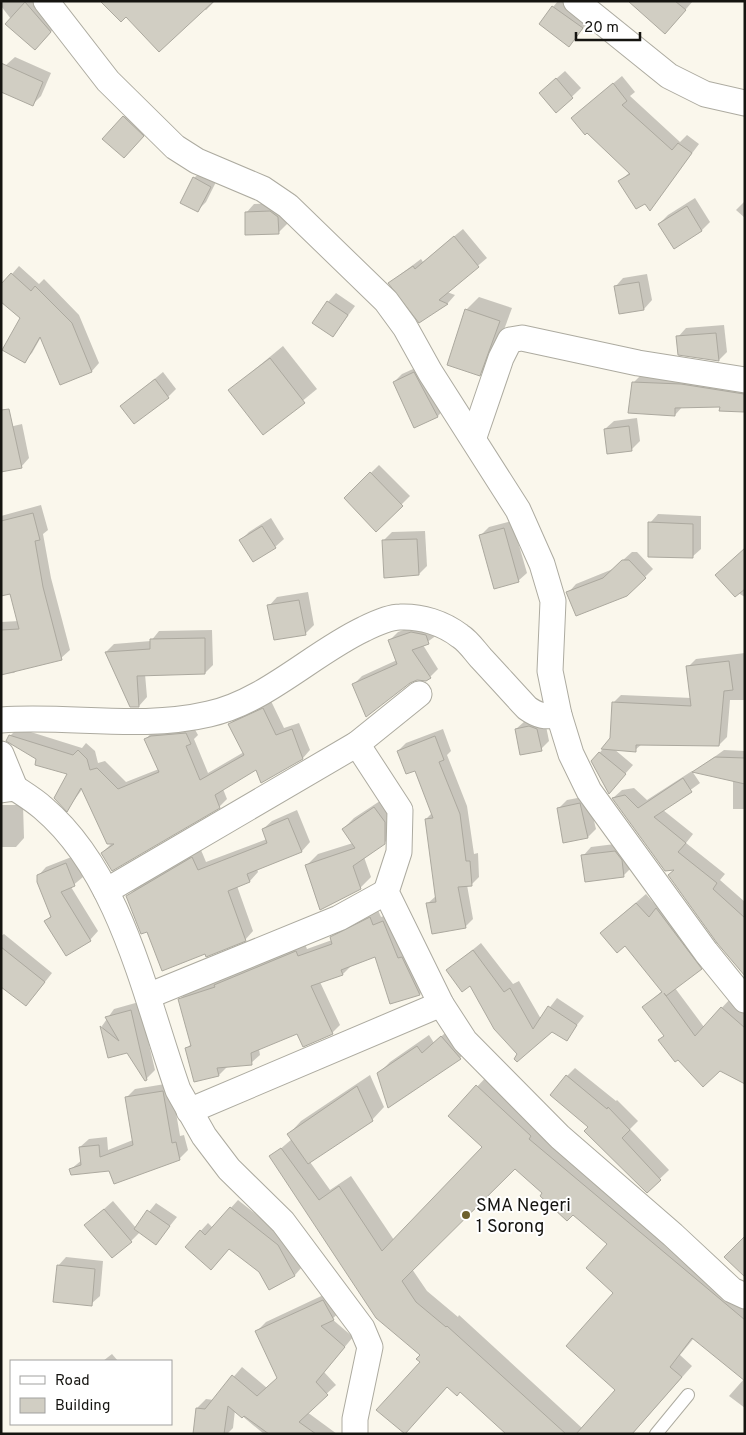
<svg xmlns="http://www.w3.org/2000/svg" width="746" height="1435" font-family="Overpass,sans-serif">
  <rect width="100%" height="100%" fill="#faf7ec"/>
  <g fill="#0003" fill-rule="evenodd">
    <polygon points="1,1 39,1 58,24 42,42 11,19 1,6"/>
    <polygon points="104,1 215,1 206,10 204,9 126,15"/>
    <polygon points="558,1 565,1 590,20 569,45 553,7"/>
    <polygon points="629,1 693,1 673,24"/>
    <polygon points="15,57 51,73 41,96 32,105 6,65"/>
    <polygon points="565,71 581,88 557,111 549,85"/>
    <polygon points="622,76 635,92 630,96 680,142 687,135 699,144 650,209 645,202 619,182 630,172 572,118"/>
    <polygon points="132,108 151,127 132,148 104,139"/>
    <polygon points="203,170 218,178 206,202 198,210 194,178"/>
    <polygon points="695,198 710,222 702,230 674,247 659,224 668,215"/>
    <polygon points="745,201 745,218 736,210"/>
    <polygon points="279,203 286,208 287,224 278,233 246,213 254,204"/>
    <polygon points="463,229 487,258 447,292 455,295 448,303 419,321 389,283 421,259 423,262"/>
    <polygon points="19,266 39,284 44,279 79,315 99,363 92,371 61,384 41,337 32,353 24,361 21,318 12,274"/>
    <polygon points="647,274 652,300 644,309 615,287 623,278"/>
    <polygon points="336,293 355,306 333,336 328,302"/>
    <polygon points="479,297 512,308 492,362 479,375 466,310"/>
    <polygon points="724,325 727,352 719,360 678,337 686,328"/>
    <polygon points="283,346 317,389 263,433 230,390"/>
    <polygon points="422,365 446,407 438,416 414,426 394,382 402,374"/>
    <polygon points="163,372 176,389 168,397 122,406"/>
    <polygon points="642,374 745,385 745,410 721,406 683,406 675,415 633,383"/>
    <polygon points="637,418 640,441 631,450 605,429 614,421"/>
    <polygon points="22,424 29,458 21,467 1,429"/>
    <polygon points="379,465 410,496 376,530 345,498"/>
    <polygon points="41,505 48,530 43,534 51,578 70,650 61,658 17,670 14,673 1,674 1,622 19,621 11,593 1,595 1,516"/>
    <polygon points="658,514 701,516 701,549 692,557 650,523"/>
    <polygon points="271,518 284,539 275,547 241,540 249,532"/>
    <polygon points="512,521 527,573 518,581 480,536 489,527"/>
    <polygon points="425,531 427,566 419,574 383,541 392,532"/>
    <polygon points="745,549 745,597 738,593"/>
    <polygon points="632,552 637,552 653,569 645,577 568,593 576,584 613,569"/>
    <polygon points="308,592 314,625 305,634 269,606 277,597"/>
    <polygon points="420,624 437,635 423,645 438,669 430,677 353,685 362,676 397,660 390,640 398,632"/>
    <polygon points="212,630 213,665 205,673 145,674 147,697 139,706 106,652 114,644 151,641 159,631"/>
    <polygon points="745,653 745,700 730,700 727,737 719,745 642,744 635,750 614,749 633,765 609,792 592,762 611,739 613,703 621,695 692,698 688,667 696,659"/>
    <polygon points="271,701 284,728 299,723 310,750 303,758 261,781 257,769 223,789 227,799 219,807 102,853 113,842 83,788 67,810 69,773 38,759 10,736 18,728 82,748 86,743 95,751 98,763 105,761 126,782 159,769 146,739 153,731 193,726 198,735 194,739 208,773 244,752 230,724 237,717"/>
    <polygon points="525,721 545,721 549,741 541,749 516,729"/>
    <polygon points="443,729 451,751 447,755 467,806 474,854 478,853 479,877 471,885 467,885 473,919 465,927 427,904 436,896 426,819 432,813 415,770 398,751 406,743"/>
    <polygon points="724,750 745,751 745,809 733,809 733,780 695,771"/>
    <polygon points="692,771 700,783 663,810 693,834 686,843 725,874 720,880 745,902 745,972 677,868 613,798 622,790 634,788 647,800"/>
    <polygon points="588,796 596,829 588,837 559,808 567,800"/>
    <polygon points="386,797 395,832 384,843 364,857 371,877 360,888 307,865 318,854 353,843 343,829 354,818"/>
    <polygon points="1,805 23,805 24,838 16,847 1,847"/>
    <polygon points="297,810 310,842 302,851 257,869 258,872 250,881 237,886 253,931 245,940 206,952 147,930 128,896 136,888 201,850 206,862 267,839 263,829 272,821"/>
    <polygon points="623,843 632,867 623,876 583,856 591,847"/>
    <polygon points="74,856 83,877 71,887 98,931 90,940 46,921 52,915 38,876 46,867"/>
    <polygon points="646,894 658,908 666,900 710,959 675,988 704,1027 731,998 745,1011 745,1083 665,1035 643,1008 663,990 611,924"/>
    <polygon points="378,910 381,917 392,913 428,986 420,994 391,1003 376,955 351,966 343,974 320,982 340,1025 332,1033 297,1032 259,1049 260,1055 251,1063 227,1067 219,1075 195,1081 187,1048 191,1044 179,1000 187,992 219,981 224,977 305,944 307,949 332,940 339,929"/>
    <polygon points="4,934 52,973 34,996 2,986 1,987 1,936"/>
    <polygon points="481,943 513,984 519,981 541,1019 557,998 584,1016 566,1039 552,1030 518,1054 471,984 448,970"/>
    <polygon points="139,1002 155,1070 146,1079 128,1052 109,1056 102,1026 114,1009"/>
    <polygon points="453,1026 471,1046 460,1058 389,1106 379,1073 390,1062 429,1035 434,1043"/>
    <polygon points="575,1068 616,1101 617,1100 638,1121 630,1129 669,1170 647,1191 590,1127 567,1076"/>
    <path d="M370,1075L384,1107L372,1120L310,1162L330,1190L351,1176L394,1240L484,1147L450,1116L488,1075L745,1300V1408L729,1396L744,1379L694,1338L680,1355L692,1366L632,1434H508L460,1391L448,1386L404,1433L378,1410L421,1362V1355L271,1157L292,1139L289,1134L301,1121ZM515,1167L609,1244L615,1293L617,1389L582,1428L459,1315L458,1317L427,1291L412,1269Z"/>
    <polygon points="171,1083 180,1136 184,1135 188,1150 179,1159 110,1169 71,1169 82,1160 80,1147 89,1139 107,1137 108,1150 133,1140 127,1097 135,1089"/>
    <polygon points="238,1200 286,1238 302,1267 295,1275 270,1289 260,1272 230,1248 186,1247 208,1223 213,1228"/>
    <polygon points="113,1201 136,1228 156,1203 177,1217 156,1243 140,1232 131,1241 86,1225"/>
    <polygon points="66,1257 103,1261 100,1296 91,1304 58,1266"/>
    <polygon points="332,1291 342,1310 332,1319 353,1337 324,1372 336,1385 307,1412 337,1434 264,1434 235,1410 233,1428 227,1434 199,1434 197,1408 206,1399 214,1400 242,1367 267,1388 278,1378 257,1331 266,1322"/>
    <polygon points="112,1354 118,1361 103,1361"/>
  </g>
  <g fill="#d1cec3" stroke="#aca99f">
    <polygon points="100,1 214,1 159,52 126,17 121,22"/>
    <polygon points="628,1 675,1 686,10 665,34"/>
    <polygon points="25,2 51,32 35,50 5,24"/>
    <polygon points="552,6 583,28 569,47 539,24"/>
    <polygon points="1,63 43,82 33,106 1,92"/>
    <polygon points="556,78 573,98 556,113 539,93"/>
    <polygon points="613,83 627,101 622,105 672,150 678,143 692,153 650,211 645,204 636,209 618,181 630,174 587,133 585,135 571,118"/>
    <polygon points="123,116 144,136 124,158 102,139"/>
    <polygon points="193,177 211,187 198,212 180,203"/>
    <polygon points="687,206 702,231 674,249 658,224"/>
    <polygon points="270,211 278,217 279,234 245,235 245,212"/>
    <polygon points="454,236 479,267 439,300 448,304 419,323 388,283 413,266 415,269"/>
    <polygon points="11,273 31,291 35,286 72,323 92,372 60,385 40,337 25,363 2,350 20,318 1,302 1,284"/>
    <polygon points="639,282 644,310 619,314 614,286"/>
    <polygon points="327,301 348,315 333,337 312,323"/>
    <polygon points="465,309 500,321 480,376 447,365"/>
    <polygon points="716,333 719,361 678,355 676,336"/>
    <polygon points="270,358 305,403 263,435 228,390"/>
    <polygon points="414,372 438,417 414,428 393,382"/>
    <polygon points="155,379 169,398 134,424 120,406"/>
    <polygon points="632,382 681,384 744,394 744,412 719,411 720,407 675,408 675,416 628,413"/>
    <polygon points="9,409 22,468 1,472 1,410"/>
    <polygon points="629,426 632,451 607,454 604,429"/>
    <polygon points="370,472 403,506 376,532 344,498"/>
    <polygon points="33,513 40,540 35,541 43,587 62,660 1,675 1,630 19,629 10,594 1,596 1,521"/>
    <polygon points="648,522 693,524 693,558 648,557"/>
    <polygon points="262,526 276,548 253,562 239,540"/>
    <polygon points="504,528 519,582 494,589 479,535"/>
    <polygon points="417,539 419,575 384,578 382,540"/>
    <polygon points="745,548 745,589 735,597 715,575"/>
    <polygon points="622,560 629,560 646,578 627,596 576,616 566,592 603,578"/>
    <polygon points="299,600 306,635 274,640 267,605"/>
    <polygon points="411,632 426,635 429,644 412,650 431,678 426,681 417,680 410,683 366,717 352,684 397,664 388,640"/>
    <polygon points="205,638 205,674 137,676 139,707 130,707 105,652 150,649 150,639"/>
    <polygon points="729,661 733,690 724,691 719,746 636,745 636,752 601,749 610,738 612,702 691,706 686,666"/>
    <polygon points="263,708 276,735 292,729 303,759 261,783 256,770 215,795 220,808 112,871 101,853 114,844 107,844 81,788 67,812 54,798 67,774 35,765 36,759 6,741 9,735 73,755 78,750 87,759 90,770 97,768 118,789 159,772 144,739 151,736 186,733 191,744 186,746 200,780 244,755 228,724"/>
    <polygon points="529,726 537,729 542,751 520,755 515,729"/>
    <polygon points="435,736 444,760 439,762 460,814 466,861 470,861 472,886 458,887 466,928 432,934 426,903 436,902 425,819 433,818 415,771 406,774 397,751"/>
    <polygon points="599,752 626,774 609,794 591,761"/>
    <polygon points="715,757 745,758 745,784 692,772"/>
    <polygon points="683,778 692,792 654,817 686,843 678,852 717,883 713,889 745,918 745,976 717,943 668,875 674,870 665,871 612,798 625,795 638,808"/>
    <polygon points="580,803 588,838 563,843 557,808"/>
    <polygon points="374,807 385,822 385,844 353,866 361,889 320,910 305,865 355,848 342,829"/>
    <polygon points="288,818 302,852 247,874 250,882 228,891 246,941 206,957 205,954 162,971 147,932 141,934 126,896 192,857 198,870 267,843 262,829"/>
    <polygon points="615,851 622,860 624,877 585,882 581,855"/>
    <polygon points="66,863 75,886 61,892 91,941 66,956 44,921 51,917 37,882 37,875"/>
    <polygon points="636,903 649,917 656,908 702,969 666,996 664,993 695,1036 721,1007 745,1028 745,1084 720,1071 703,1087 678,1060 675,1062 658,1040 664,1036 642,1007 662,992 625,946 617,953 600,933"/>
    <polygon points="370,917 373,925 383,921 398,958 402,957 420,995 390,1004 375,957 341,970 343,975 311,986 333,1034 303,1047 297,1034 251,1053 252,1065 217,1068 219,1076 194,1082 185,1048 191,1046 178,999 215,987 214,985 296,951 298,956 332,944 330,937"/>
    <polygon points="1,947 45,982 26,1006 1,987"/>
    <polygon points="473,950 504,992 510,988 533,1029 548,1006 577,1025 567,1041 552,1032 517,1062 514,1059 517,1054 494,1029 470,986 462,992 446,970"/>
    <polygon points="131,1010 147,1080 145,1081 127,1053 108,1058 100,1026 119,1041 105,1017"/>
    <polygon points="441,1036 461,1059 388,1108 377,1073 417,1046 422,1053"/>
    <polygon points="566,1075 607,1109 608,1107 630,1130 622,1138 661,1180 647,1193 584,1131 588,1127 550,1095"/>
    <polygon points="476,1085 531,1136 529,1139 745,1320 745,1381 692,1338 670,1367 682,1377 632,1434 576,1434 615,1390 566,1346 613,1293 586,1268 607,1244 573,1215 567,1221 540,1196 542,1193 515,1169 402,1281 416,1302 446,1327 447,1326 566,1434 506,1434 460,1392 457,1396 447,1387 405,1434 376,1410 420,1362 416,1359 420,1355 376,1318 269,1156 281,1148 319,1200 339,1186 382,1251 482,1147 448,1116"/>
    <polygon points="357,1086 373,1121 308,1164 287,1134"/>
    <polygon points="163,1091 172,1143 176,1142 180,1160 114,1184 109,1171 71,1175 69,1169 81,1165 79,1147 99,1145 100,1157 133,1145 125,1097"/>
    <polygon points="230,1207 278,1245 295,1276 269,1290 259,1272 229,1249 211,1270 185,1247 200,1230 205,1235"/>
    <polygon points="104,1209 132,1242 112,1258 84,1225"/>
    <polygon points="147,1210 170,1226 156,1245 134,1229"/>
    <polygon points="745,1236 745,1277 724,1257"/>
    <polygon points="57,1265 95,1269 92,1306 53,1302"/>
    <polygon points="323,1300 334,1320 321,1326 345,1347 316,1382 328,1395 299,1422 316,1434 269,1434 244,1416 242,1418 228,1406 224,1434 193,1434 196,1408 205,1409 232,1375 257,1396 277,1378 255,1331"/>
  </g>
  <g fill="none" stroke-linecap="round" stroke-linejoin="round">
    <g stroke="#adaba0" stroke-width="14">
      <polyline id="lane" points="656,1434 688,1395"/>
    </g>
    <g stroke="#adaba0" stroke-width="27">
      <g id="street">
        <polyline points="46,1 108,81 175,147 197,161 263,189 288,206 386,301 405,327 430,372 518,510 542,564 553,601 550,671 559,715 571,754 589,791 706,952 745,1000"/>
        <polyline points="576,1 669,76 705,94 745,103"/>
        <polyline points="474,437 501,358 510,340 522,338 638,363 745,380"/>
        <path d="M1,720C70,715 141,730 209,714C265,702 313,653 364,629C374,624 389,617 400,617C421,616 443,623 460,636C468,641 474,650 481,658C496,674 511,691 527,708C538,716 545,717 559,715"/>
        <polyline points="357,744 400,810 399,852 386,892 441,1004 465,1041 560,1137 673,1235 732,1290 745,1296"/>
        <polyline points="1,754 15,788"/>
        <path d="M1,790L15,788C24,794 34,800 43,808C121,874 145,997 178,1090L204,1136L229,1169L283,1222L362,1328L370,1347L355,1419V1434"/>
        <polyline points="106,891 357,744 419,694"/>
        <polyline points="148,996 339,918 386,892"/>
        <polyline points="189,1111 441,1004"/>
      </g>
    </g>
    <use href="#lane" stroke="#fff" stroke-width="12"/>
    <use href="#street" stroke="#fff" stroke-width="25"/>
  </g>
  <circle fill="#6d602d" stroke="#fff" stroke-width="2" cx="466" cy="1215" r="5"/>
  <g text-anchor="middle" stroke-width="4" stroke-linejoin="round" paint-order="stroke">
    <g font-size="18" fill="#151410" stroke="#fff" text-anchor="start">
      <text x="476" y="1211">SMA Negeri<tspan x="476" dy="21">1 Sorong</tspan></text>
    </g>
  </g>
  <rect width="746" height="1435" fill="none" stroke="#151410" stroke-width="5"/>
  <rect x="10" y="1360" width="162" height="65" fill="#ffffff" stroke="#a1a19f"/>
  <rect x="20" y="1376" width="25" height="8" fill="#ffffff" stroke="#a1a19f"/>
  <text x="55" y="1385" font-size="15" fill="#151410">Road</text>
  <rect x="20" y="1398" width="25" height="15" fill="#d1cec3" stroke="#a1a19f"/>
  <text x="55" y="1410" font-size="15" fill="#151410">Building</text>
  <path d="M576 32v8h64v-8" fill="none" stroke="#151410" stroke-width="2.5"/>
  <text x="584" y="32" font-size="15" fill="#151410" stroke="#ffffff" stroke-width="4" paint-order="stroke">20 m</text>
</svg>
